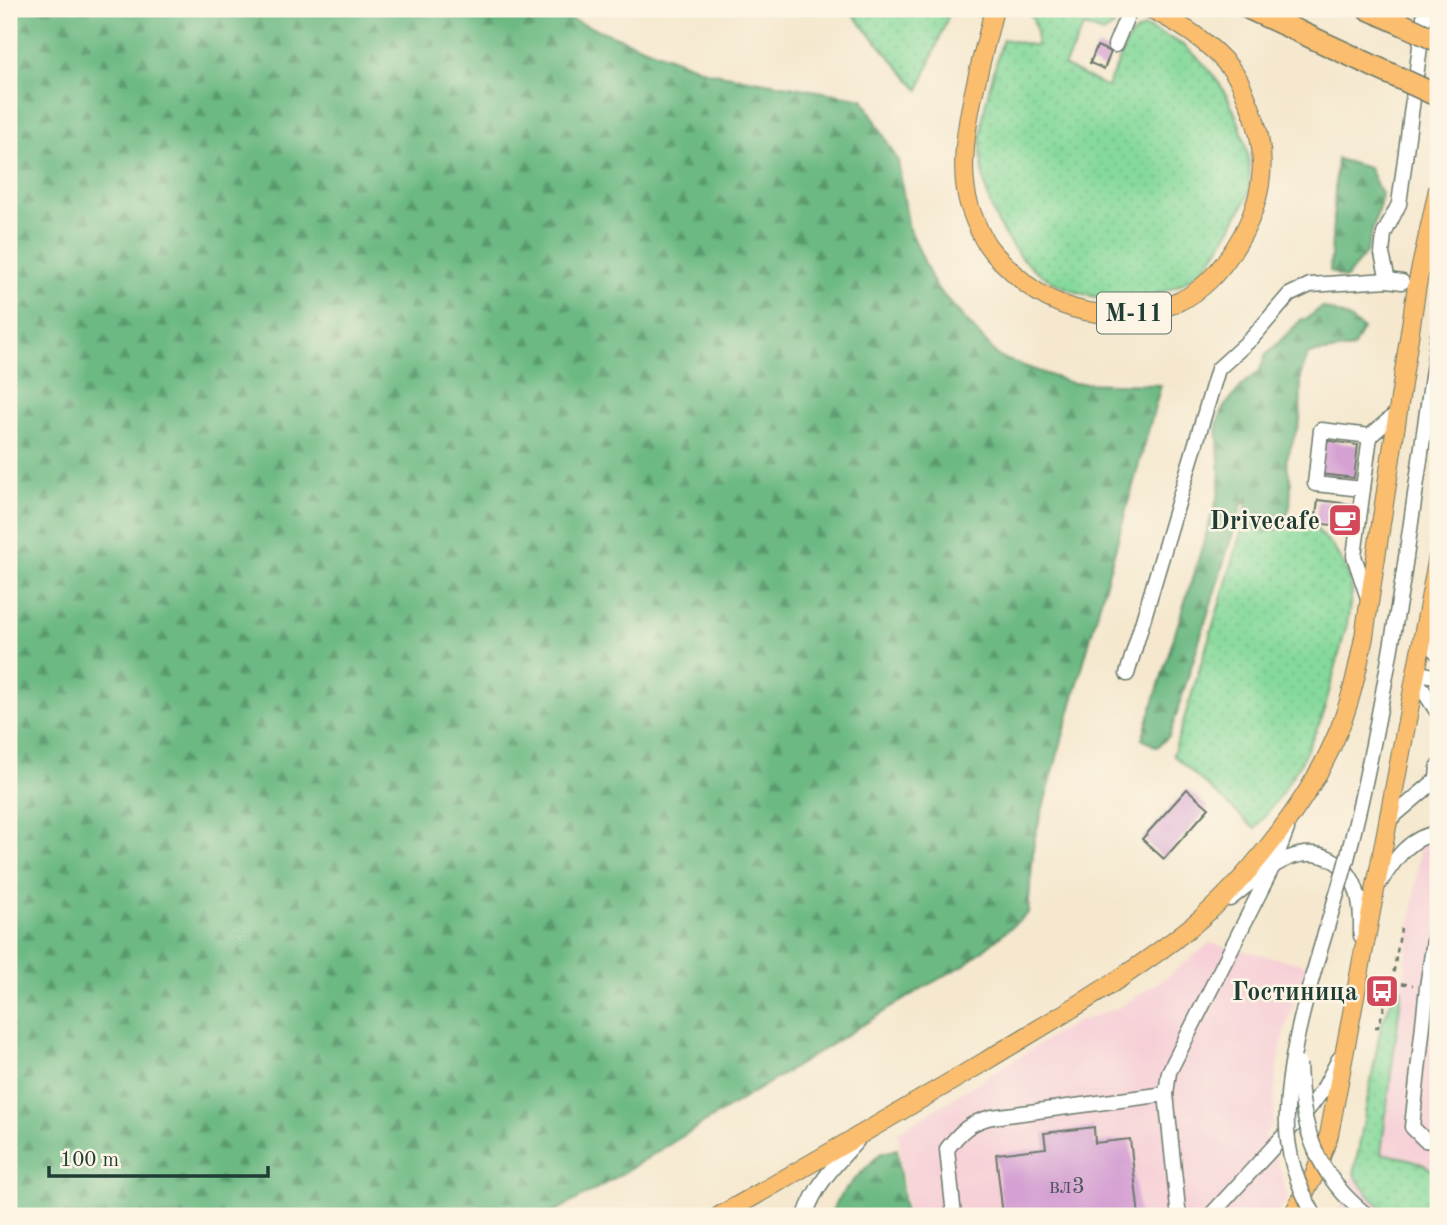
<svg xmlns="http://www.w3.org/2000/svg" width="1447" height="1225" font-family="'Old Standard TT',serif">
  <defs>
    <pattern id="grass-dots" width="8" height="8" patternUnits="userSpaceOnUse" patternTransform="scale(1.75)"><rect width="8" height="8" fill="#85d99b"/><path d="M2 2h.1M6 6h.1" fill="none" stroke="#72bb86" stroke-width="1.8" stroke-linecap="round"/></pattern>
    <pattern id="forest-firs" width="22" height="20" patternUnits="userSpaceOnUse" patternTransform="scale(1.75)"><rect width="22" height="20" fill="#6cb983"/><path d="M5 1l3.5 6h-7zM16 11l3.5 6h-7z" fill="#58986c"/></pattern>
  </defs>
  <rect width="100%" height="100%" fill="#fcf5e5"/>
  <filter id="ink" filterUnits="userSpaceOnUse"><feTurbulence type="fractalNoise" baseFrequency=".0143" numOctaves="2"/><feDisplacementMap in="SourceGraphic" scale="14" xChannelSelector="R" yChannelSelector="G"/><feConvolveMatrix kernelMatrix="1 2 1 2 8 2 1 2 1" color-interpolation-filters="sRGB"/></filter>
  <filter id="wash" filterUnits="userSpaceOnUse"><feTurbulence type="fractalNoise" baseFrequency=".00686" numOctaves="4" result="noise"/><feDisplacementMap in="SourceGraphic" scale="28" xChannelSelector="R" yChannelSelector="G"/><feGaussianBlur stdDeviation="1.57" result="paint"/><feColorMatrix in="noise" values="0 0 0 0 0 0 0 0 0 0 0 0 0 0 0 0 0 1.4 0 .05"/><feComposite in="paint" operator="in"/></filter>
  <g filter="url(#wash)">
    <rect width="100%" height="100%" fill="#f5e8cf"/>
    <g fill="#f6cfd7">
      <polygon points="1438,709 1438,1216 1337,1216 1354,1174 1381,1026 1396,989 1404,977"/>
      <polygon points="1210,943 1306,965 1284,1034 1276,1072 1273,1125 1264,1134 1276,1157 1288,1199 1275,1216 908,1216 898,1132 1074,1023 1118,1008 1167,977"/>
    </g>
    <g fill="url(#grass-dots)" stroke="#528b68" stroke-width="2">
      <polygon points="848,9 951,9 919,90"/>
      <path d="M1024,9H1110L1114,26L1103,33L1084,26L1064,66L1107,87L1130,36L1145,27C1157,33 1172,38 1183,45C1213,67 1233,101 1243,136C1248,151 1252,178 1248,194C1246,203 1238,213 1234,222C1226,237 1214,259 1201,270C1151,314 1069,306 1023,259C995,230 983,192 981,153C979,114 993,76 1003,39L1036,46C1037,31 1037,19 1024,9Z"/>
      <polygon points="1248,512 1314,526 1334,548 1347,571 1352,591 1347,624 1322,718 1300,764 1279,797 1255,829 1173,755"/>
      <path d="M1396,989H1402L1381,1153C1406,1159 1417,1157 1438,1175V1216C1426,1216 1410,1219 1398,1216C1380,1212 1363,1189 1354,1174L1381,1026Z"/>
    </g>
    <g fill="url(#forest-firs)" stroke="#467b5c" stroke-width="2">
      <polygon points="9,9 544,9 708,72 863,99 898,161 908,225 935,286 999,357 1071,383 1161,385 1034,840 1028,913 966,964 921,989 610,1181 547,1216 9,1216"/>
      <polygon points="1337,159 1369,168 1382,196 1366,253 1345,279 1330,271"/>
      <polygon points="1322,307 1345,316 1363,329 1353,348 1308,354 1301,375 1300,420 1286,461 1291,483 1290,506 1283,528 1261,533 1244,521 1248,498 1242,504 1173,725 1169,736 1157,747 1142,739 1219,493 1220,476 1217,424 1224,407 1245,382 1259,372 1265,356 1302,319 1306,319"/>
      <polygon points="897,1149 905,1216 829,1216 840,1196 854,1180 880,1154"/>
    </g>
    <g id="blocks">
      <g fill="#d5a1d3">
        <polygon points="1097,46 1111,52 1104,69 1090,63"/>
        <polygon points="1324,440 1358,445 1354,478 1320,474"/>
        <polygon points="1318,500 1351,504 1348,527 1315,523"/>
        <polygon points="1187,789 1209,808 1164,859 1142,839"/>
        <polygon points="1094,1127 1095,1143 1130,1139 1139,1216 1003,1216 996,1154 1046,1148 1044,1133"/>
      </g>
    </g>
  </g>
  <g filter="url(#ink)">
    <use href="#blocks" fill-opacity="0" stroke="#6a796a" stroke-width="2"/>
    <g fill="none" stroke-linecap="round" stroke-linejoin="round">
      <g stroke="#6a796a" stroke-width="17">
        <g id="minor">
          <polyline points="1115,45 1130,9"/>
          <polyline points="1388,280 1382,254 1384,234 1399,204 1425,9"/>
          <polyline points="1363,489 1315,484 1321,430 1370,436"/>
          <polyline points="1403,578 1438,335"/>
          <polyline points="1369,601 1354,556 1370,436 1398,412"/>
          <polyline points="1427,626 1425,630 1431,646 1438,654"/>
          <polyline points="1416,672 1438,677"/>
          <polyline points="1127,674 1218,369 1253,337 1289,295 1310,285 1388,280 1402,282"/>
          <polyline points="1415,678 1438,713"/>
          <polyline points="1388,821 1437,779 1438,767"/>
          <path d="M1379,884C1394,861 1408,837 1438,833"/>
          <path d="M1230,899C1248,885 1267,867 1289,858C1320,846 1348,862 1357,892C1362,906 1361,922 1361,936"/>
          <polyline points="1438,913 1427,987 1412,1127 1425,1140 1438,1142"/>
          <path d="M805,1216C815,1185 835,1165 857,1141"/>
          <path d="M954,1216L947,1149C960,1132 970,1122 992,1117L1166,1094"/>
          <polyline points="1181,1216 1178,1209 1166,1094 1169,1072 1272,868 1287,829"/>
          <polyline points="1210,1216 1310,1107 1324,1088 1339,1059"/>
        </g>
      </g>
      <g stroke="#6a796a" stroke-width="20">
        <g id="major">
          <path d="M994,9C982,62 957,138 966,191C968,206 981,239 991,250C998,259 1008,267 1017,276C1042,300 1077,314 1113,314C1136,313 1158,312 1180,301C1200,292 1218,273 1230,255C1264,206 1272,156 1248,101C1244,93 1242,84 1237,77C1216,46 1183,25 1151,9"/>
          <path d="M719,1216C808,1166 896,1114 984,1062C1054,1019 1128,978 1192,926C1245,883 1308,802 1335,739C1350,706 1357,672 1364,637L1417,285L1438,189"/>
          <polyline points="1292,1216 1314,1176 1329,1135 1438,556"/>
        </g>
      </g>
      <g stroke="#6a796a" stroke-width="24">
        <g id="highway">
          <polyline points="1250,9 1397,77"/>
          <polyline points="1368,9 1404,25"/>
        </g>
      </g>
      <g stroke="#6a796a" stroke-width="2.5" stroke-dasharray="5 5" stroke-linecap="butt">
        <polyline points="1392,982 1413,985"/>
        <polyline points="1375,1027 1378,1027 1392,982 1401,928"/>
      </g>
      <use href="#minor" stroke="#fff" stroke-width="14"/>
      <use href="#major" stroke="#fbbd6e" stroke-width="18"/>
      <use href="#highway" stroke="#fbbd6e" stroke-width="21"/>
      <g stroke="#6a796a" stroke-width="17" stroke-linecap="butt">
        <g id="minor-bridge">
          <path d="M1299,1064C1301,1128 1316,1176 1368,1216"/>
          <path d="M1315,1216C1296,1184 1285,1148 1287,1111C1290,1030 1326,937 1347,859C1371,766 1387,672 1403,578"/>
        </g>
      </g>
      <g stroke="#6a796a" stroke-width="24" stroke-linecap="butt">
        <g id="highway-bridge">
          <polyline points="1404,25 1438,41"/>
          <polyline points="1397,77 1438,96"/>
        </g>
      </g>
      <use href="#minor-bridge" stroke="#fff" stroke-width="14"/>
      <use href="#highway-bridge" stroke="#fbbd6e" stroke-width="21"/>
    </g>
  </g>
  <defs>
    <g id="cafe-square" transform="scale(1.75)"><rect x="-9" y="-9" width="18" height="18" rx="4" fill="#d1495b" stroke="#fcf5e5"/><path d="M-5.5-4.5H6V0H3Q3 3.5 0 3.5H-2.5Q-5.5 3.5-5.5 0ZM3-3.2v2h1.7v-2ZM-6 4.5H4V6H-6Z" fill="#fff"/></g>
    <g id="bus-square" transform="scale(1.75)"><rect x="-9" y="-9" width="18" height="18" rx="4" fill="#d1495b" stroke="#fcf5e5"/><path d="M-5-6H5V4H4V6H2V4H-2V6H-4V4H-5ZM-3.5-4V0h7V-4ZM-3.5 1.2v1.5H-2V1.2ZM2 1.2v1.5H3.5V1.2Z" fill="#fff"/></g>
  </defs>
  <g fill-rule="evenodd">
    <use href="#cafe-square" x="1345" y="520"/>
    <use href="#bus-square" x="1382" y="991"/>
  </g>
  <g text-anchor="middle" stroke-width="5" stroke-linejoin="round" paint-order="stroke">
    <g font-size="23" fill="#4c565c">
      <text x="1067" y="1193">вл3</text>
    </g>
    <rect fill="#fcf5e5" stroke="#617469" stroke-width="2" x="1097" y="292.5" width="74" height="41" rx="5"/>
    <g font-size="24" font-weight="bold" fill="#1f3d34">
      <text x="1134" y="321">М-11</text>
    </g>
    <g font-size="26" font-weight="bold" fill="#1f3d34" stroke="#fcf5e5" text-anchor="end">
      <text x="1320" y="529">Drivecafe</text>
      <text x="1358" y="1000">Гостиница</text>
    </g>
  </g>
  <rect width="1447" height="1225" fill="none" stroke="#fcf5e5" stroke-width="35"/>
  <path d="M49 1166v10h219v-10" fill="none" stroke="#1f3d34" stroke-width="3.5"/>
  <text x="60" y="1166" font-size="21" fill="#1f3d34" stroke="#fcf5e5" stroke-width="5" paint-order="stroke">100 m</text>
</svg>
